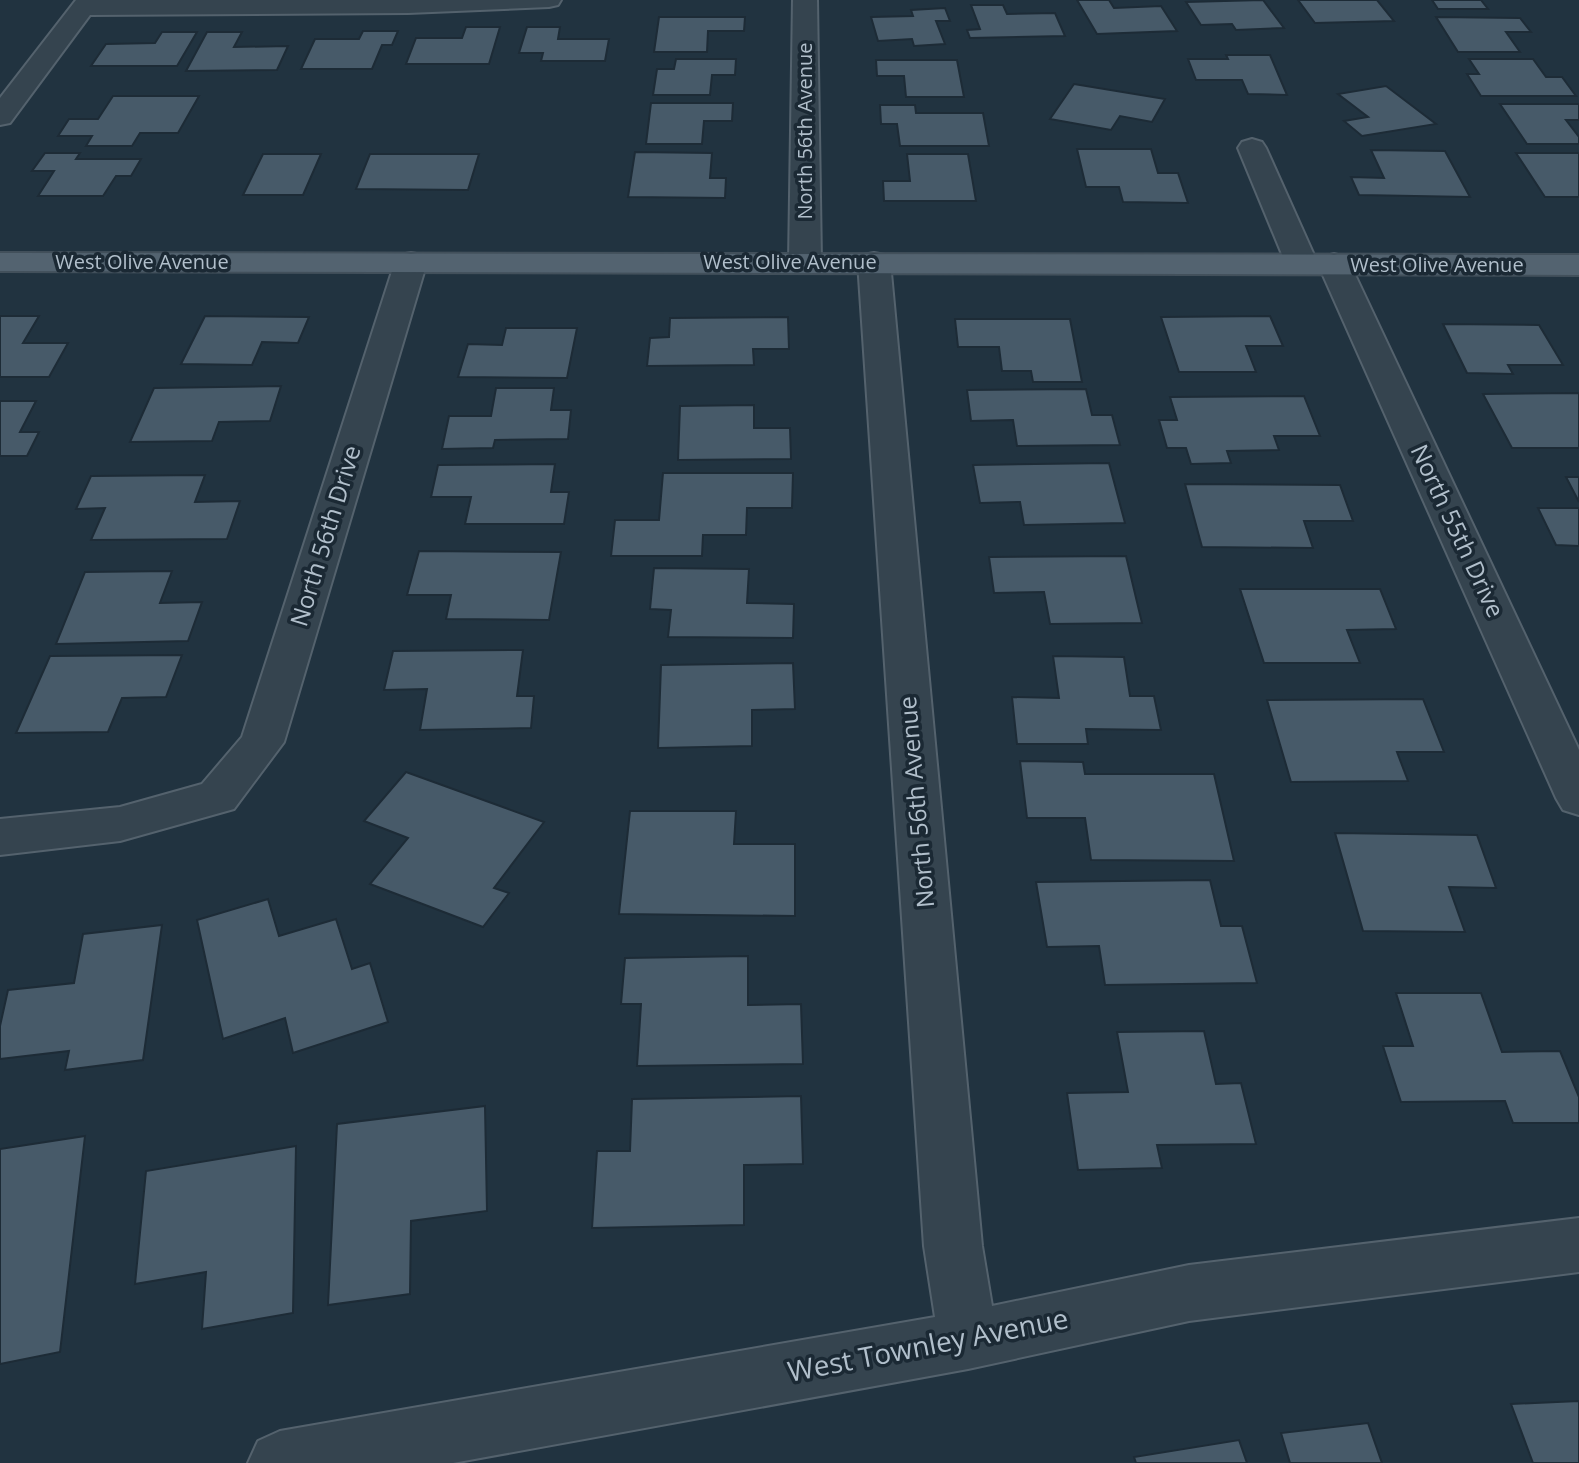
<svg xmlns="http://www.w3.org/2000/svg" width="1579" height="1463" font-family="'Open Sans',sans-serif">
  <rect width="100%" height="100%" fill="#213340"/>
  <g fill="#475a69" stroke="#1d2b36" stroke-width="2">
    <polygon points="1077,0 1109,0 1114,8 1161,6 1177,31 1097,34"/>
    <polygon points="1263,0 1284,28 1236,30 1232,24 1201,25 1186,2"/>
    <polygon points="1298,0 1377,0 1394,21 1315,23"/>
    <polygon points="1432,0 1481,0 1488,9 1438,9"/>
    <polygon points="971,5 1003,5 1007,14 1055,13 1065,36 970,38 967,30 980,29"/>
    <polygon points="945,8 950,21 936,21 945,44 914,46 912,39 878,41 871,17 913,16 911,10"/>
    <polygon points="659,17 745,17 744,31 708,31 707,52 654,52"/>
    <polygon points="1436,17 1520,18 1531,32 1506,32 1520,52 1458,52"/>
    <polygon points="466,27 500,27 489,64 406,64 416,38 462,38"/>
    <polygon points="527,27 560,27 558,39 609,39 605,61 541,61 543,53 519,53"/>
    <polygon points="363,31 398,31 392,45 382,45 372,69 301,69 315,39 359,39"/>
    <polygon points="162,32 197,32 177,66 91,66 106,44 155,43"/>
    <polygon points="207,32 242,32 234,47 288,46 277,70 186,71"/>
    <polygon points="1226,55 1270,55 1287,95 1248,94 1242,80 1196,80 1188,59 1228,59"/>
    <polygon points="676,59 736,59 735,75 712,75 710,95 653,95 657,69 674,69"/>
    <polygon points="1469,59 1533,59 1546,77 1562,77 1576,96 1481,96 1467,74 1479,74"/>
    <polygon points="876,60 957,60 964,97 906,97 904,76 877,76"/>
    <polygon points="1074,84 1165,99 1152,122 1120,116 1111,130 1050,119"/>
    <polygon points="1386,86 1436,124 1362,136 1344,121 1368,117 1338,94"/>
    <polygon points="113,96 199,96 178,133 140,133 132,146 86,146 92,136 58,136 69,119 98,119"/>
    <polygon points="651,103 733,103 732,121 704,121 702,144 646,144"/>
    <polygon points="1500,104 1579,104 1579,120 1566,120 1579,137 1579,144 1527,144"/>
    <polygon points="880,105 915,105 916,113 983,113 989,146 900,146 897,124 881,124"/>
    <polygon points="1077,149 1151,149 1158,173 1178,173 1188,203 1123,202 1119,187 1086,187"/>
    <polygon points="1371,150 1445,151 1470,197 1359,195 1351,177 1384,178"/>
    <polygon points="635,152 712,153 710,178 726,178 725,198 628,197"/>
    <polygon points="45,153 80,153 76,159 141,159 131,176 116,176 103,196 38,196 54,171 32,171"/>
    <polygon points="1516,153 1579,153 1579,197 1545,197"/>
    <polygon points="263,154 321,154 303,195 243,195"/>
    <polygon points="370,154 479,154 468,190 356,189"/>
    <polygon points="907,154 968,154 976,201 884,201 883,181 910,181"/>
    <polygon points="0,316 39,316 23,343 68,343 49,377 0,377"/>
    <polygon points="205,316 309,317 298,343 262,342 252,365 181,364"/>
    <polygon points="1270,316 1283,346 1246,346 1256,372 1179,372 1161,317"/>
    <polygon points="788,317 789,349 753,349 754,365 647,366 650,338 669,337 670,318"/>
    <polygon points="955,319 1070,319 1082,382 1033,382 1031,371 1002,371 999,347 958,347"/>
    <polygon points="1443,324 1539,325 1563,365 1508,365 1513,374 1467,373"/>
    <polygon points="506,328 577,328 567,378 458,377 468,344 502,345"/>
    <polygon points="281,386 270,421 219,422 212,441 130,442 154,388"/>
    <polygon points="496,388 554,388 551,410 571,410 568,439 495,440 493,448 442,449 449,416 491,416"/>
    <polygon points="1086,389 1092,415 1112,415 1120,445 1017,446 1013,420 971,421 967,390"/>
    <polygon points="1579,393 1579,448 1512,448 1483,394"/>
    <polygon points="1304,396 1320,436 1274,436 1279,450 1227,451 1231,463 1191,464 1186,448 1167,448 1159,420 1177,420 1170,397"/>
    <polygon points="0,401 36,401 20,432 39,432 27,456 0,456"/>
    <polygon points="754,405 754,428 790,428 791,459 678,460 680,406"/>
    <polygon points="1109,463 1125,523 1024,525 1020,502 980,503 973,465"/>
    <polygon points="555,464 551,492 569,492 564,524 465,524 471,497 431,497 438,465"/>
    <polygon points="663,473 793,473 792,508 747,508 746,535 703,535 702,556 611,556 615,520 659,520"/>
    <polygon points="205,475 195,502 240,501 227,539 91,540 105,508 76,509 91,476"/>
    <polygon points="1566,477 1579,477 1579,502"/>
    <polygon points="1185,484 1340,485 1353,521 1304,521 1313,548 1202,547"/>
    <polygon points="1538,508 1579,508 1579,546 1556,545"/>
    <polygon points="419,551 561,552 549,620 446,619 451,595 407,595"/>
    <polygon points="1126,556 1142,623 1050,624 1044,592 994,593 989,557"/>
    <polygon points="654,568 749,569 747,603 794,604 793,638 668,637 671,610 650,609"/>
    <polygon points="172,571 160,603 202,602 188,641 56,644 85,572"/>
    <polygon points="1240,589 1380,589 1396,629 1347,630 1360,663 1264,663"/>
    <polygon points="523,650 517,696 534,696 531,728 420,730 427,689 384,690 393,651"/>
    <polygon points="182,655 166,697 122,698 108,732 16,733 50,656"/>
    <polygon points="1053,656 1124,657 1130,696 1154,696 1161,730 1086,729 1088,744 1017,744 1012,697 1059,698"/>
    <polygon points="793,663 795,709 752,710 752,746 658,748 661,665"/>
    <polygon points="1423,699 1444,752 1397,752 1408,781 1291,782 1267,700"/>
    <polygon points="1020,761 1083,762 1085,774 1214,774 1234,861 1091,860 1085,818 1027,818"/>
    <polygon points="406,772 544,822 494,888 509,893 483,927 370,884 408,838 364,821"/>
    <polygon points="630,811 736,811 734,844 795,844 795,916 619,914"/>
    <polygon points="1335,833 1477,835 1496,888 1449,887 1465,932 1363,931"/>
    <polygon points="1210,880 1221,926 1242,926 1257,983 1105,985 1099,946 1047,947 1036,882"/>
    <polygon points="268,899 279,936 336,919 352,969 370,963 388,1022 293,1053 285,1018 223,1039 197,920"/>
    <polygon points="162,925 143,1060 65,1070 69,1051 0,1059 0,1026 8,990 74,983 83,934"/>
    <polygon points="748,956 748,1005 801,1004 803,1064 637,1066 641,1004 621,1004 625,958"/>
    <polygon points="1396,993 1481,993 1502,1052 1560,1051 1579,1097 1579,1123 1513,1123 1505,1101 1401,1102 1383,1046 1413,1046"/>
    <polygon points="1204,1031 1216,1084 1241,1083 1256,1144 1157,1145 1162,1168 1078,1170 1067,1093 1128,1092 1117,1032"/>
    <polygon points="801,1096 803,1164 744,1165 744,1225 592,1228 597,1151 630,1151 632,1099"/>
    <polygon points="485,1106 487,1211 411,1221 410,1294 328,1305 337,1124"/>
    <polygon points="85,1136 60,1352 0,1364 0,1149"/>
    <polygon points="296,1146 293,1313 202,1329 206,1272 135,1284 146,1171"/>
    <polygon points="1579,1401 1579,1463 1533,1463 1511,1404"/>
    <polygon points="1368,1423 1382,1463 1290,1463 1281,1433"/>
    <polygon points="1239,1440 1247,1463 1136,1463 1134,1457"/>
  </g>
  <g fill="none" stroke-linecap="round" stroke-linejoin="round">
    <g stroke="#54626d" stroke-width="4">
      <g id="minor">
        <polygon points="76,0 561,0 558,5 549,7 408,13 90,15 10,123 0,125 0,98"/>
        <polygon points="793,0 817,0 821,262 816,269 805,271 794,269 789,262"/>
        <polygon points="1252,139 1262,142 1266,148 1318,264 1313,271 1302,274 1291,271 1286,264 1238,148 1242,142"/>
        <polygon points="411,253 422,255 427,262 284,742 234,809 120,841 0,855 0,819 120,807 202,784 242,737 395,262 400,255"/>
        <polygon points="874,253 885,255 890,262 982,1246 992,1306 1189,1265 1579,1218 1579,1272 1189,1321 968,1369 453,1463 248,1463 258,1441 280,1431 935,1317 924,1246 858,262 863,255"/>
        <polygon points="1334,254 1345,257 1350,264 1579,750 1579,815 1563,810 1556,798 1318,264 1323,257"/>
      </g>
    </g>
    <g stroke="#42505b" stroke-width="4">
      <polygon id="major" points="0,253 1579,255 1579,275 0,271"/>
    </g>
    <use href="#minor" fill="#35444f" fill-rule="evenodd"/>
    <use href="#major" fill="#536370" fill-rule="evenodd"/>
  </g>
  <g text-anchor="middle" stroke-width="7" stroke-linejoin="round" paint-order="stroke">
    <g font-size="20" fill="#b1bfcb" stroke="#1b2934">
      <text transform="translate(805 131) rotate(-90)" y="7">North 56th Avenue</text>
      <text x="142" y="269">West Olive Avenue</text>
      <text x="790" y="269">West Olive Avenue</text>
      <text x="1437" y="272">West Olive Avenue</text>
    </g>
    <g font-size="24" fill="#b1bfcb" stroke="#1b2934">
      <text transform="translate(1457 531) rotate(65)" y="8">North 55th Drive</text>
      <text transform="translate(326 536) rotate(-73)" y="8">North 56th Drive</text>
      <text transform="translate(917 802) rotate(-95)" y="8">North 56th Avenue</text>
    </g>
    <g font-size="28" fill="#b1bfcb" stroke="#1b2934">
      <text transform="translate(928 1345) rotate(-11)" y="10">West Townley Avenue</text>
    </g>
  </g>
</svg>
